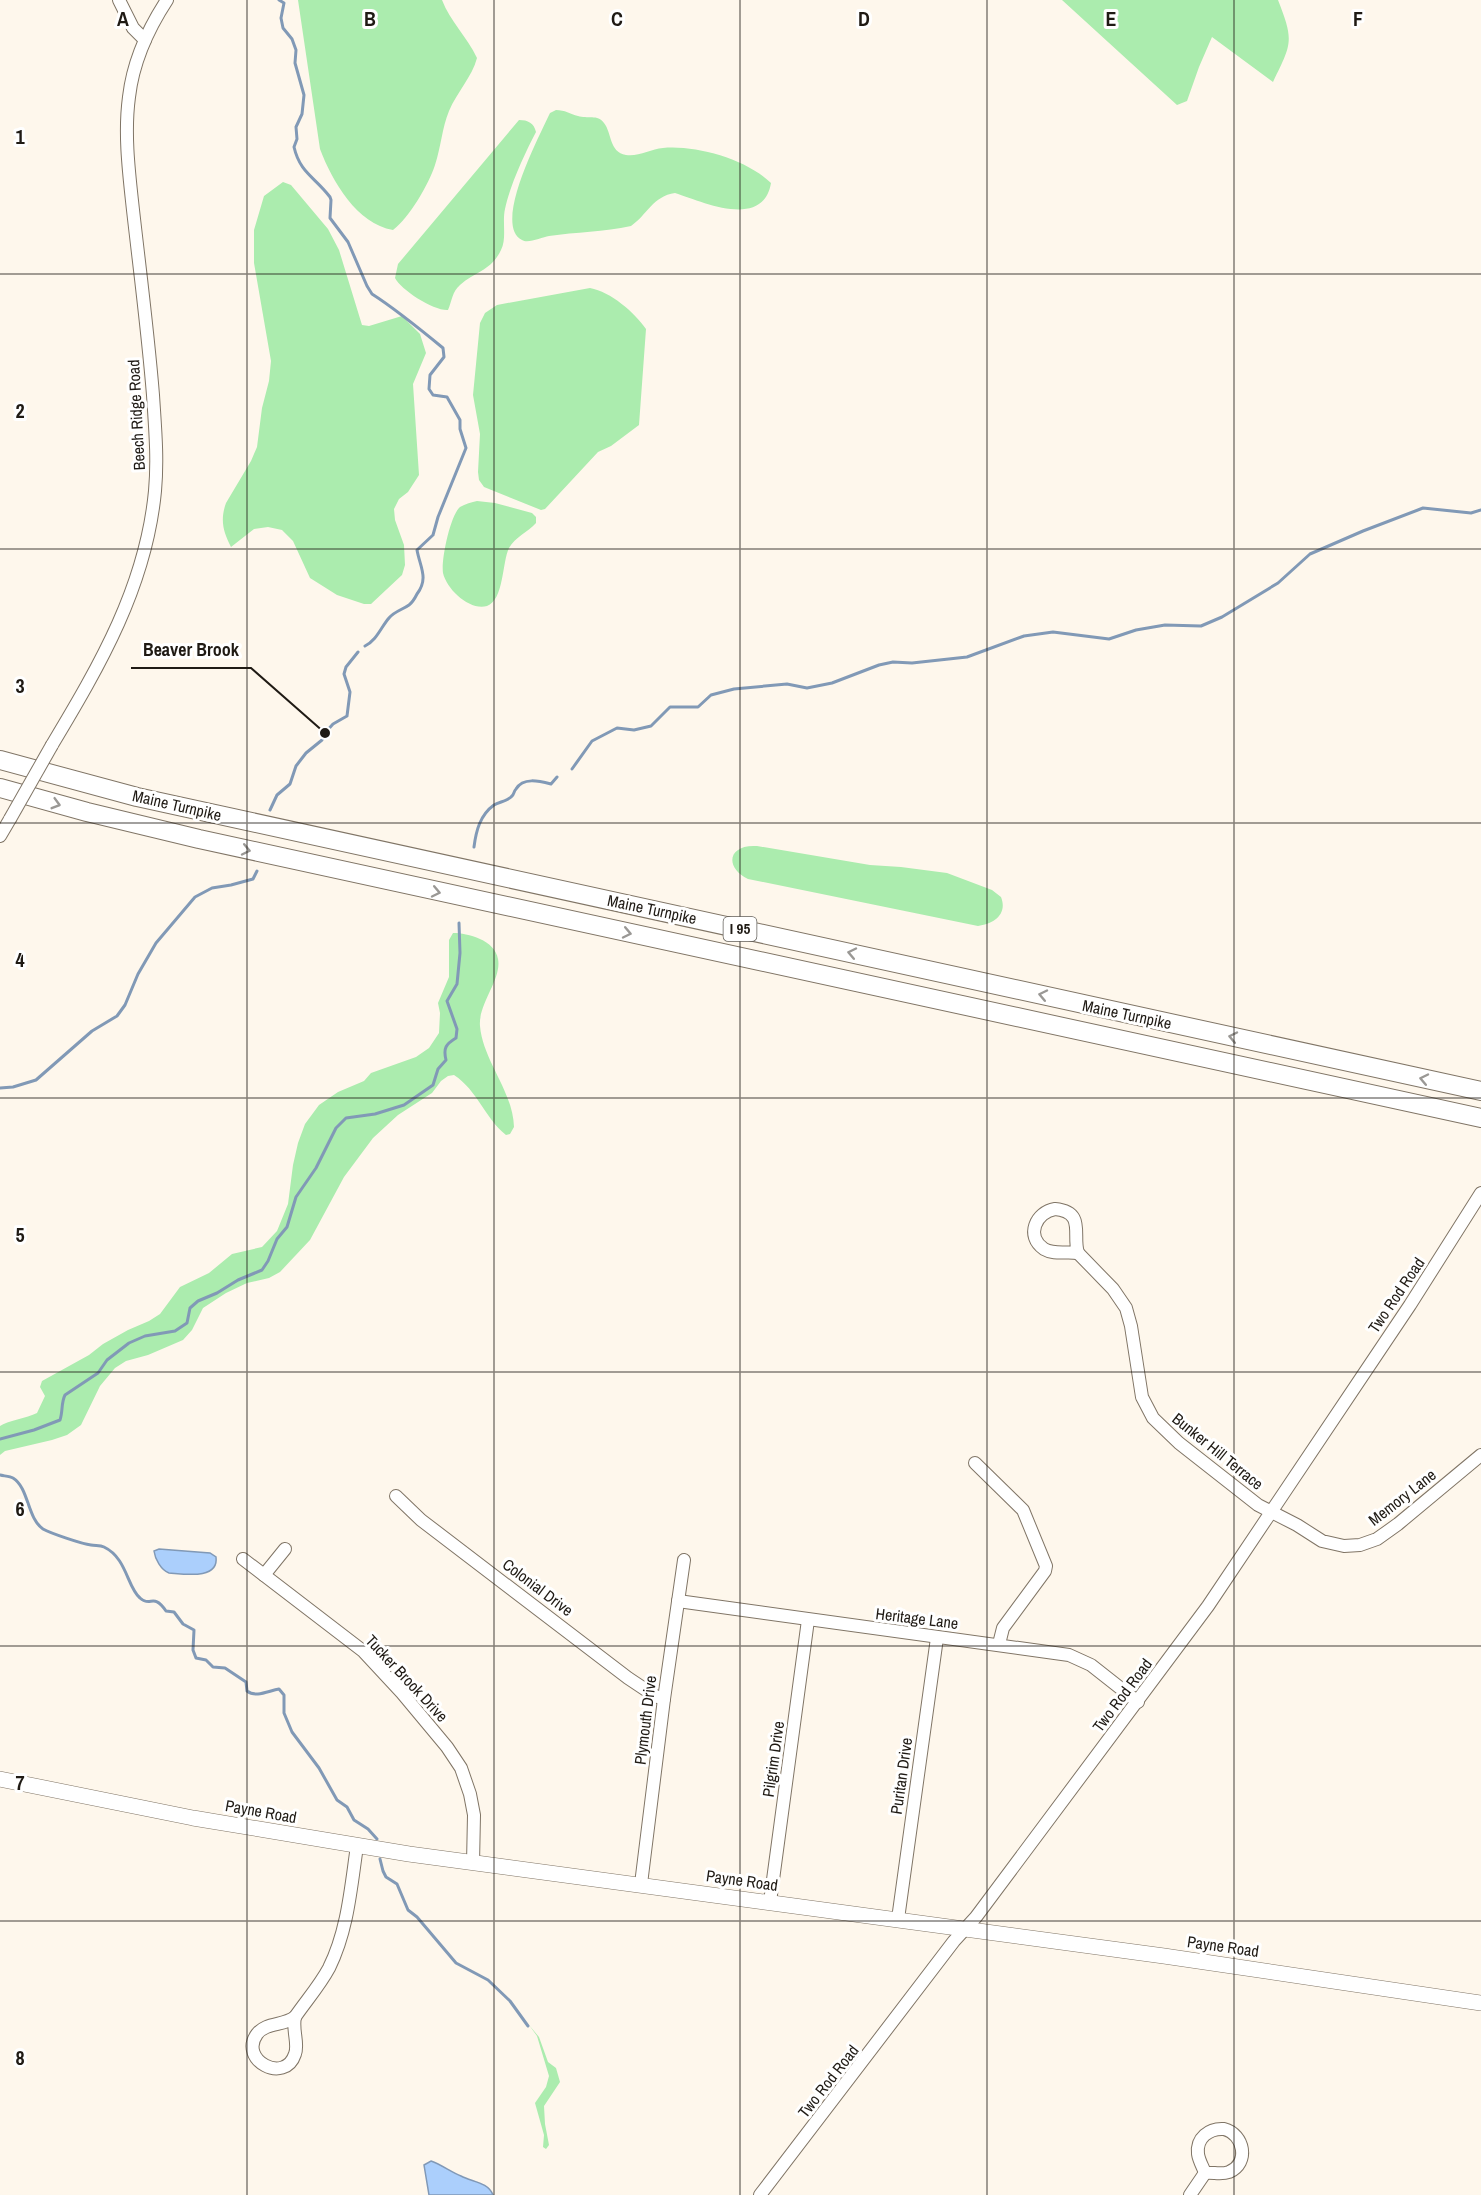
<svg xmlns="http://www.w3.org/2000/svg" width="1481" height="2195" font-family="'Archivo Narrow',sans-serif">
  <rect width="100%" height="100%" fill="#fef7ec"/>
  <g fill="#abecae">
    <path d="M298,0H442C450,21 467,37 477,58C472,77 457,92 449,111C442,128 441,147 435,165C429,184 409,218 393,230C357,224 332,181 320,149Z"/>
    <path d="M1062,0H1278C1294,41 1292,43 1273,82L1212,37L1199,67L1187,101L1177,105Z"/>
    <path d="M556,110C565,110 570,114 578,116C587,119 598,114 604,123C612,133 609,152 626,155C638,157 651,149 663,148C696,145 746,159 771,183C763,230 703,202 675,193C653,196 647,215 631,226C604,232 576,232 549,236C542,237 528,244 522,240C492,225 540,135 550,113Z"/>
    <path d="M519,120C528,120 534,123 536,132C525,153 510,185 505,209C502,222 507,238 501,250C491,271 476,271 460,285C452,292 452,301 448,310C434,311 401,290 395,278L398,264Z"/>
    <path d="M283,182L291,185L328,229L339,250L362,325L369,326L402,316L420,334L426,353L413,384L419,475L408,492L399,499L394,509L395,520L404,545L405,565L402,575L371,604H364L337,595L310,578L293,541L282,530L268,527L254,529L231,547C223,531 220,520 226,503L251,461L257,447L262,408L269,381L271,361L254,263V230L264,196Z"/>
    <path d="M590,288C611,292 634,312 646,329L639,425L611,446L598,452L545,509L541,510L484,487L479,480L478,472L480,434L473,395L480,323L485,313L497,305Z"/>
    <path d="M477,501L495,503L532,513L536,517V523C528,532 515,537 509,548C502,562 504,600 487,606C470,611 447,590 443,573C441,560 450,516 460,507C465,504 472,502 477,501Z"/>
    <path d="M757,846L870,865L901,867L947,873L992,890L1001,897C1008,915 993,924 978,926L748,879C724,867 728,844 757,846Z"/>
    <path d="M453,933C468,933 495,940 498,959C502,979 478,1004 480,1026C483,1061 513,1091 514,1127L510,1134L506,1135C484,1117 478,1091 454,1075L448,1076L441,1081L432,1093L398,1115L373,1138L344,1177L310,1240L280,1272L269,1278L247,1283L226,1293L203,1308L192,1330L183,1340L148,1355L126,1361L115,1368L100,1386L81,1425L67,1435L52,1440L5,1451L0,1455V1426C7,1421 27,1418 37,1413L45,1396L40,1387L42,1381L89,1355L103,1344L128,1330L149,1321L160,1314L180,1287L209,1273L232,1254L262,1247L277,1231L288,1204L293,1165L298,1143L305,1124L319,1105L338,1092L364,1081L371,1073L416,1057L429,1048L439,1033L440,1013L438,1003L449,977V940Z"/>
    <polygon points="529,2025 539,2037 548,2062 556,2068 560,2082 544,2106 545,2124 549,2145 546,2149 543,2147 544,2135 535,2103 546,2087 549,2076 537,2036"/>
  </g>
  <g fill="#abcffc" stroke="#8199b6" stroke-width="1.5">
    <path d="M159,1549L210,1553L216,1557C219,1580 184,1574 169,1573C161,1570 155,1559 154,1551Z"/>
    <path d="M431,2161C442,2165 451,2172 461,2176C472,2182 488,2182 493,2195H429L424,2165Z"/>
  </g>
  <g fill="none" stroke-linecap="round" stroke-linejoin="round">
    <g stroke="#8199b6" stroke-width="3">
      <path d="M279,0L284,3L281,18L283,28L292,39L296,50L295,63L304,95L302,114L296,127L297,139L294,147C300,173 315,177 330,197L331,200L330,218L348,242L367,286L372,294C397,310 420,329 443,348L444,357L430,375L429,389L433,395L447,397L460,420V429L466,448L438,517L433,535L417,550C420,567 429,578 417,594C415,598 413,602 409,605C402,610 395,611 389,618C381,627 377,640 365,646"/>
      <polyline points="572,769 592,741 617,728 634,730 651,726 670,707 698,707 711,695 734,689 787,684 807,688 832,683 879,665 893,662 912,663 967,657 1024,636 1053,632 1109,639 1136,630 1165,625 1201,626 1222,617 1278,583 1310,554 1363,531 1423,508 1471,513 1481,510"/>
      <polyline points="270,810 277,795 290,784 296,766 306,753 322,740 325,733 333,724 347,716 350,692 344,674 346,667 358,652"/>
      <path d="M474,847C476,831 480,815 494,805C499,802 507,801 511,797C515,794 513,792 516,789C523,777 539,781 551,784L557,777"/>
      <polyline points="0,1088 13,1087 36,1080 92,1031 117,1016 125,1005 138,974 156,943 195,897 212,888 231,885 253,879 257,871"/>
      <path d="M0,1439L34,1430L60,1420C63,1411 61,1403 65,1395L98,1373L107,1360L129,1343L145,1336L175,1331L187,1323L190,1308L198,1301L217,1293L238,1280L262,1270L268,1261L277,1239L287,1227L296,1197L316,1168L336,1128L346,1118L375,1114L404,1105L433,1085L438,1069L446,1060C443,1048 446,1044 456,1038L457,1029L447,1001L457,984L460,953L459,923"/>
      <path d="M0,1475C3,1476 10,1476 13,1478C29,1488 27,1518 43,1529C50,1533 82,1544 91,1545C95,1546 100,1545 104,1547C127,1558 127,1587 140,1598C151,1608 153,1592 166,1611L174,1612L183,1624L194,1630L193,1650L196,1658L206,1660L213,1667L225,1668L246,1682L247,1691C256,1698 268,1691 279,1689L284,1695V1713L292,1732L319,1768L337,1800L347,1807L354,1820L368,1829L377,1839"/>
      <polyline points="380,1859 383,1871 386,1877 397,1884 408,1910 417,1917 456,1963 488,1980 510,2001 528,2026"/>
    </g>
    <g stroke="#807566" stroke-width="14">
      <g id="minor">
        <polyline points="119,0 133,28 145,40"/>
        <path d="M52,745C100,665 146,586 155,491C158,458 155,427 153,395C148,333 140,272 133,210C129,173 124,134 129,97C133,62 148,29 167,0"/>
        <polyline points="0,836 10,819"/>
        <path d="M1055,1209C1086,1212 1072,1235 1078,1253C1067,1251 1054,1255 1044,1249C1025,1236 1036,1212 1055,1209Z"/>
        <polyline points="1078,1253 1113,1289 1126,1308 1131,1326 1142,1397 1153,1418 1179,1443 1258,1505 1297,1525 1322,1541 1344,1546 1360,1545 1377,1539 1398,1524 1481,1455"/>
        <polyline points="975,1463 1023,1510 1046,1566 1045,1571 1003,1628 999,1644"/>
        <polyline points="396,1496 421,1520 628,1678 655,1696 664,1699"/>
        <polyline points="243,1559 363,1651 402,1693 447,1747 461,1768 470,1794 474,1815 473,1863"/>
        <polyline points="264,1575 285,1549"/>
        <polyline points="678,1601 1069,1655 1091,1665 1138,1702"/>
        <polyline points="641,1884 664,1699 684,1560"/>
        <polyline points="770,1902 808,1620"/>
        <polyline points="898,1919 937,1638"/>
        <path d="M295,2017C306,2001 320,1985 329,1968C348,1930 351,1886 357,1846"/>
        <path d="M295,2017C292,2030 299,2044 295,2054C285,2085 238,2060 257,2034C266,2022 284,2026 295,2017Z"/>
        <path d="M1224,2129C1244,2134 1250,2163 1229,2172C1221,2175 1213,2172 1205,2173C1203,2167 1199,2161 1198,2154C1196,2138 1209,2128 1224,2129Z"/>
        <polyline points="760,2195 954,1941 976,1917 1208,1606 1410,1305 1481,1193"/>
        <polyline points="1190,2195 1205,2173"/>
      </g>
    </g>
    <g stroke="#807566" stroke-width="16">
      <polyline id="major" points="0,1779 193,1818 409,1854 1164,1956 1481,2003"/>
    </g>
    <g stroke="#807566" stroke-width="20">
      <g id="highway">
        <polyline points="0,760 137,797 1481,1091"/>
        <polyline points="0,788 87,812 199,839 1481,1118"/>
      </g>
    </g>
    <use href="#minor" stroke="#fff" stroke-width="12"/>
    <use href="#major" stroke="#fff" stroke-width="15"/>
    <use href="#highway" stroke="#fff" stroke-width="18"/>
    <g stroke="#807566" stroke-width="14" stroke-linecap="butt">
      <polyline id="minor-bridge" points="10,819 52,745"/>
    </g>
    <use href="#minor-bridge" stroke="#fff" stroke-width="12"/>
  </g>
  <defs><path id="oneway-chevron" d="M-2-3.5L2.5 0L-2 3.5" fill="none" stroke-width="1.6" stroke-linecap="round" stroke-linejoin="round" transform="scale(1.5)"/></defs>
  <g stroke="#9a9895">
    <use href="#oneway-chevron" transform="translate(56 804) rotate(16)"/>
    <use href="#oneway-chevron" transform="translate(246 850) rotate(12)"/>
    <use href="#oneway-chevron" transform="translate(436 892) rotate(12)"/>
    <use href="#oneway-chevron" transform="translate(627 933) rotate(12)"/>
    <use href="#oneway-chevron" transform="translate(852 953) rotate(-168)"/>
    <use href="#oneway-chevron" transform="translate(1043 995) rotate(-168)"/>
    <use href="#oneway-chevron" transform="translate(1233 1037) rotate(-168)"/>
    <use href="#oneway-chevron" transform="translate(1424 1079) rotate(-168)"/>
  </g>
  <path fill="none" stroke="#1f1a14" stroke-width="1.5" stroke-opacity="0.55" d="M247,0V2195M494,0V2195M740,0V2195M987,0V2195M1234,0V2195M0,274H1481M0,549H1481M0,823H1481M0,1098H1481M0,1372H1481M0,1646H1481M0,1921H1481"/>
  <g text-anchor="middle" stroke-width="6" stroke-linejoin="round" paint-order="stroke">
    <rect fill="#fff" stroke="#625f5a" stroke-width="1.5" x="723.5" y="917" width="33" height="24" rx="4.5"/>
    <g font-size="15" font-weight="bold" fill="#1f1a14">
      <text x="740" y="934">I 95</text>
    </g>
    <g font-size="16" fill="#1f1a14" stroke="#fff">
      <text transform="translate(136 415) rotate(-93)" y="6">Beech Ridge Road</text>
      <text transform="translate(177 805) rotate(13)" y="6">Maine Turnpike</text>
      <text transform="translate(652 909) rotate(12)" y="6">Maine Turnpike</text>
      <text transform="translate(1127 1014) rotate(12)" y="6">Maine Turnpike</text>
      <text transform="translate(1396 1295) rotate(-56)" y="6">Two Rod Road</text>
      <text transform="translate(1218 1451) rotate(39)" y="6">Bunker Hill Terrace</text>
      <text transform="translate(1402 1497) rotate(-38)" y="6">Memory Lane</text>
      <text transform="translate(538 1587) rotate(37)" y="6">Colonial Drive</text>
      <text transform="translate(917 1618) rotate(7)" y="6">Heritage Lane</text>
      <text transform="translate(407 1678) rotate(47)" y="6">Tucker Brook Drive</text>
      <text transform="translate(1122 1695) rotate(-53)" y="6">Two Rod Road</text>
      <text transform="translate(645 1720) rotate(-83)" y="6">Plymouth Drive</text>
      <text transform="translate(773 1759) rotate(-82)" y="6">Pilgrim Drive</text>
      <text transform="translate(901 1776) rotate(-82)" y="6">Puritan Drive</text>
      <text transform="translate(261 1811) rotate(10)" y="6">Payne Road</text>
      <text transform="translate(742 1880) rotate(8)" y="6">Payne Road</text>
      <text transform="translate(1223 1946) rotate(8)" y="6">Payne Road</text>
      <text transform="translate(828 2081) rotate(-52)" y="6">Two Rod Road</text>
    </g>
  </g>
  <g font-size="20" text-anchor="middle" font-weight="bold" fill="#1f1a14" stroke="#fff" stroke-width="6" stroke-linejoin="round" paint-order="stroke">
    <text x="123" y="26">A</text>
    <text x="370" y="26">B</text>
    <text x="617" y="26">C</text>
    <text x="864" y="26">D</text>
    <text x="1111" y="26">E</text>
    <text x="1358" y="26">F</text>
    <text x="20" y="144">1</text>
    <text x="20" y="418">2</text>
    <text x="20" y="693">3</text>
    <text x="20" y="967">4</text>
    <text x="20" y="1242">5</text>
    <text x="20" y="1516">6</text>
    <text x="20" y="1790">7</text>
    <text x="20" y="2065">8</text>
  </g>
  <path fill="none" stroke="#1f1a14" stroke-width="2" d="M325 733L251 668H131"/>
  <circle fill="#1f1a14" stroke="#fff" stroke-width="2" cx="325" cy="733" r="6"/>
  <g font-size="18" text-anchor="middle" font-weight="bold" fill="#1f1a14" stroke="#fff" stroke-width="6" stroke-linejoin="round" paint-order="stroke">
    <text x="191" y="656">Beaver Brook</text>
  </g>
</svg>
